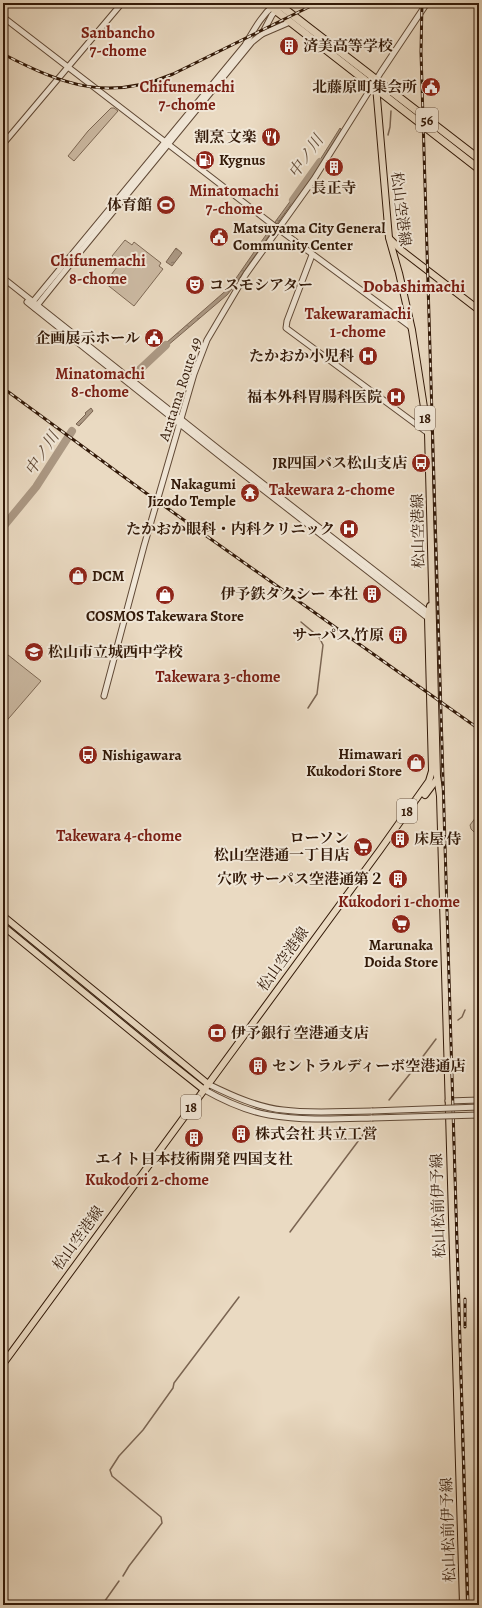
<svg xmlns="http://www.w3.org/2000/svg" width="482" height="1608" font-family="Alegreya,'Noto Serif JP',serif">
  <defs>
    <pattern id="water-ripples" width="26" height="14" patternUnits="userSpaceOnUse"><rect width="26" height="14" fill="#ab9883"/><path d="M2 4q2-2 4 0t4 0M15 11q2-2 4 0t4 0" fill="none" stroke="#8c7b69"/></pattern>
  </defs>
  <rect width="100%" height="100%" fill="#eadac2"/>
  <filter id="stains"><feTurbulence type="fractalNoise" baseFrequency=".005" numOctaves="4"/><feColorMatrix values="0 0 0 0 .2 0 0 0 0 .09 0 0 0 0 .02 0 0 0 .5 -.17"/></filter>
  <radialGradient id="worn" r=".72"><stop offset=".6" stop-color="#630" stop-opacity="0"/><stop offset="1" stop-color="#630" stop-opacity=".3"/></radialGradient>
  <g fill="#cbb9a2" stroke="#7e6955">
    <polygon points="111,108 114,108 118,111 74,161 68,156 88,131"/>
    <polygon points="125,240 132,245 134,242 161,263 159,266 163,269 134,306 105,283 120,263 112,256"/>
    <polygon points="3,651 41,681 3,725"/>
    <polygon points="479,813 479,837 471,829 470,825"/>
  </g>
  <g fill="url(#water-ripples)" stroke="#7b6552">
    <polygon points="340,128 342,130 315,172 313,171"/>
    <polygon points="297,192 299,193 277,224 275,222"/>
    <polygon points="270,229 273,230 234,286 232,284"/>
    <polygon points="176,248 182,253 172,266 166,262"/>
    <polygon points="230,287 232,289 227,295 160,352 158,350"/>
    <polygon points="153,355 155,357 134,377 132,375"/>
    <polygon points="91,408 93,411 79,426 76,424 86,414 85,413"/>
  </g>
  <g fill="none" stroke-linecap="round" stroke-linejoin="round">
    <g stroke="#7b6552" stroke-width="1.5">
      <polyline points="388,135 390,127 391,111"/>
      <polyline points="301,622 319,637 323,645 317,694 308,708"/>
      <polyline points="458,1020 462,1017 465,1010"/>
      <polyline points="415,1067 436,1039"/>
      <polyline points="389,1100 413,1070"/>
      <polyline points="290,1232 368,1128"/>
      <polyline points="123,1576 129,1566 162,1523 161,1517 112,1476 110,1470 119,1456 143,1430 173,1388 174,1383 239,1297"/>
      <polyline points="102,1605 119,1581"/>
    </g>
    <g stroke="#ab9883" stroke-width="8">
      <polyline points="293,200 320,162"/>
      <polyline points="133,376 166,345"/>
      <polyline points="3,527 36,487 72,431"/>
    </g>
    <g stroke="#604936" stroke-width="7">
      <g id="minor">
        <polyline points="3,17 273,225 411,327"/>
        <polyline points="262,34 290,22"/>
        <polyline points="3,144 122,3"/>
        <polyline points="312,255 287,321 286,328 428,433"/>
        <polyline points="3,278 221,451 429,613"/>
        <polyline points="27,302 220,456 428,618"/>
        <path d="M31,304L245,45C254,30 261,16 274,5"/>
        <polyline points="35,308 80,252 252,42 262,34 272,15 284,3"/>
        <polyline points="104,696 144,546 194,374 207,340 246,274 314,179 381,72 427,3"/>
        <path d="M208,1084C231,1095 256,1107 283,1110C312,1114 342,1111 372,1111"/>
        <path d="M203,1089C224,1101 246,1111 269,1115C303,1121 338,1119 372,1118"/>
        <polyline points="448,1101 479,1100"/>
      </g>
    </g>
    <g stroke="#321908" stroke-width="8">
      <g id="major">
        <polyline points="376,86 389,238 399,273 412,330 428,433 437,776 440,796 463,1605"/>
        <polyline points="390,239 401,250 479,310"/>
        <polyline points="425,795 437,779"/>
        <polyline points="3,916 208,1084"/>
        <polyline points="3,926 160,1055 203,1089"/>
        <polyline points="3,1364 380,850 429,781 432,771 428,618 430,606"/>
      </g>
    </g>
    <g stroke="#321908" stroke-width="9">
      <g id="highway">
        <polyline points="266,3 479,169"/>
        <polyline points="277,3 479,159"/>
      </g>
    </g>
    <use href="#minor" stroke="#f1e7d7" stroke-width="5"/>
    <use href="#major" stroke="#eadac2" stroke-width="6"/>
    <use href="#highway" stroke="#eadac2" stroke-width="7"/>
    <g stroke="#321908" stroke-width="3">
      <g id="rail">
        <polyline points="422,3 421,52 468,1605"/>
        <path d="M3,54C63,85 108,102 173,74L317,3"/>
        <polyline points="3,388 150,496 479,729"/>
        <polyline points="465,1299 465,1327"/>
      </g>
    </g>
    <use href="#rail" stroke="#f1e7d7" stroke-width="1.5" stroke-dasharray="4.5" stroke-linecap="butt"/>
    <g stroke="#604936" stroke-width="7" stroke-linecap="butt">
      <g id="minor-bridge">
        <polyline points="372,1111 479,1107"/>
        <polyline points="372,1118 479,1115"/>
      </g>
    </g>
    <use href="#minor-bridge" stroke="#f1e7d7" stroke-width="5"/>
  </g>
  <defs>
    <g id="building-disc" transform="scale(1)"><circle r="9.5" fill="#8f2418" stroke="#f1e7d7"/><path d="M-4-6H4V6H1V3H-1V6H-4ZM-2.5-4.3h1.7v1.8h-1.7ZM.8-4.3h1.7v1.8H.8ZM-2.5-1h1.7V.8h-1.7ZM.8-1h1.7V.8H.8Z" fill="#fff"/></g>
    <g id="civic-disc" transform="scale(1)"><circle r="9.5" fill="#8f2418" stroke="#f1e7d7"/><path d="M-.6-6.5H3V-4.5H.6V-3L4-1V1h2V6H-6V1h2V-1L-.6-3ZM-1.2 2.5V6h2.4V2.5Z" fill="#fff"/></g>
    <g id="restaurant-disc" transform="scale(1)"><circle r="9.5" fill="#8f2418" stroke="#f1e7d7"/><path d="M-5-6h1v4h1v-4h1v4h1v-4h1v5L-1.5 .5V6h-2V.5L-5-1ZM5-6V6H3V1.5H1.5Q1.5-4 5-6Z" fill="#fff"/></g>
    <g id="fuel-disc" transform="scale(1)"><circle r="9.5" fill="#8f2418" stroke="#f1e7d7"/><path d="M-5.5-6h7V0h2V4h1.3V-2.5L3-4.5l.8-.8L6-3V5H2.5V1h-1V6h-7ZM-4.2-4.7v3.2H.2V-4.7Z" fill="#fff"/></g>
    <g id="stadium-disc" transform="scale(1)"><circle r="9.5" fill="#8f2418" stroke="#f1e7d7"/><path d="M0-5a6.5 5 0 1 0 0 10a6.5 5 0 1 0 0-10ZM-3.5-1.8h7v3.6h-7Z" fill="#fff"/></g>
    <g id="theatre-disc" transform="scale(1)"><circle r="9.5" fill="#8f2418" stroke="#f1e7d7"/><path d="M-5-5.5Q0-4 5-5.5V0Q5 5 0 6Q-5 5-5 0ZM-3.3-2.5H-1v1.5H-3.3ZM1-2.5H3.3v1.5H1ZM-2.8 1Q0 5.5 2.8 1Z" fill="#fff"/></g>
    <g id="hospital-disc" transform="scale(1)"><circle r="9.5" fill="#8f2418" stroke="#f1e7d7"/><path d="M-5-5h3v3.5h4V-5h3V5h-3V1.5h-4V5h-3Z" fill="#fff"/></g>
    <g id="bus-disc" transform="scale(1)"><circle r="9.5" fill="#8f2418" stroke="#f1e7d7"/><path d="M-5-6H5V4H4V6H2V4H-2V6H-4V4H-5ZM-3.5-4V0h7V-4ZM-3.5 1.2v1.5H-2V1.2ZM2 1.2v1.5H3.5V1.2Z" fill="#fff"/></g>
    <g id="temple-disc" transform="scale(1)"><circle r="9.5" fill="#8f2418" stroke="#f1e7d7"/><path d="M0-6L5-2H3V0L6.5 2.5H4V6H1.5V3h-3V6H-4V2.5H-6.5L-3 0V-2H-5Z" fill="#fff"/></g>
    <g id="shop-disc" transform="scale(1)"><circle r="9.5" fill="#8f2418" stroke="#f1e7d7"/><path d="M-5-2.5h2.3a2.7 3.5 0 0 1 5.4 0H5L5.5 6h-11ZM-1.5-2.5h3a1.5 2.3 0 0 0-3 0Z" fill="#fff"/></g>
    <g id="school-disc" transform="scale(1)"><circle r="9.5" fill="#8f2418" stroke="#f1e7d7"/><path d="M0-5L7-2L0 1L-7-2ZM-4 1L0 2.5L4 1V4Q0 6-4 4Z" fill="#fff"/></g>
    <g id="supermarket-disc" transform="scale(1)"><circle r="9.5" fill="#8f2418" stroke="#f1e7d7"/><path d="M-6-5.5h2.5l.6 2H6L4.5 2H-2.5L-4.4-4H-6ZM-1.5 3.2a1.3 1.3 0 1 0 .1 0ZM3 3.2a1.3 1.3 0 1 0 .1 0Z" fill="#fff"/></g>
    <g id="bank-disc" transform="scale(1)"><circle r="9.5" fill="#8f2418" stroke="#f1e7d7"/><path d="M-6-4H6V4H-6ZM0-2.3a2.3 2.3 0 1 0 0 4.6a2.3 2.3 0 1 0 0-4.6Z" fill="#fff"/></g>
  </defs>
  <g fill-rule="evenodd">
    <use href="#building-disc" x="289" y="46"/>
    <use href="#civic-disc" x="431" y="87"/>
    <use href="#restaurant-disc" x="271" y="137"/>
    <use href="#fuel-disc" x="205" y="160"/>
    <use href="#building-disc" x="334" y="167"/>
    <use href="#stadium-disc" x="166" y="205"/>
    <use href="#civic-disc" x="219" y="237"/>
    <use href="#theatre-disc" x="195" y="285"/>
    <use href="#civic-disc" x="154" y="338"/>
    <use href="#hospital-disc" x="368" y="356"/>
    <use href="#hospital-disc" x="396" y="397"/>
    <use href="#bus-disc" x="421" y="463"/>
    <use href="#temple-disc" x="250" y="493"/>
    <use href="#hospital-disc" x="349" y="529"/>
    <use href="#shop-disc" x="78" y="576"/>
    <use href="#building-disc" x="372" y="594"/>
    <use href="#shop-disc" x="165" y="595"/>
    <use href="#building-disc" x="398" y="635"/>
    <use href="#school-disc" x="34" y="652"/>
    <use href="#bus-disc" x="88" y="755"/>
    <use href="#shop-disc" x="416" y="763"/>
    <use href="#building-disc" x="400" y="839"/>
    <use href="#supermarket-disc" x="363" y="847"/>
    <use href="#building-disc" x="398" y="879"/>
    <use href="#supermarket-disc" x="401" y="924"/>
    <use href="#bank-disc" x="217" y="1033"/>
    <use href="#building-disc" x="258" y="1066"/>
    <use href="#building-disc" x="241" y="1134"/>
    <use href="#building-disc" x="194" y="1138"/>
  </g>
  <g text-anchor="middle" stroke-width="4" stroke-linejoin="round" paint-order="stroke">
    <g fill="#f1e7d7" stroke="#6b5746" stroke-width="1">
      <rect x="416" y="108" width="22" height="24" rx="3"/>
      <rect x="415" y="406" width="20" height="24" rx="3"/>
      <rect x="397" y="799" width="20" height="24" rx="3"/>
      <rect x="181" y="1095" width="20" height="24" rx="3"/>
    </g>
    <g font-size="14" font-weight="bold" fill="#321908">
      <text x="427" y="125">56</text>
      <text x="425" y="423">18</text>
      <text x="407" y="816">18</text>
      <text x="191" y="1112">18</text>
    </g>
    <g font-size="15" font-weight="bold" fill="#321908" stroke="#f1e7d7" text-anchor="end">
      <text x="303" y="51" text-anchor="start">済美高等学校</text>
      <text x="417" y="92">北藤原町集会所</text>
      <text x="257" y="142">割烹 文楽</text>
      <text x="219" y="165" text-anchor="start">Kygnus</text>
      <text x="334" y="193" text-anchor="middle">長正寺</text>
      <text x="152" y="210">体育館</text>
      <text x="233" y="233" text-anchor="start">Matsuyama City General<tspan x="233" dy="17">Community Center</tspan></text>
      <text x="209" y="290" text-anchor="start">コスモシアター</text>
      <text x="140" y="343">企画展示ホール</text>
      <text x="354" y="361">たかおか小児科</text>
      <text x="382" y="402">福本外科胃腸科医院</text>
      <text x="407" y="468">JR四国バス松山支店</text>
      <text x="236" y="489">Nakagumi<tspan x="236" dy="17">Jizodo Temple</tspan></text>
      <text x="335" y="534">たかおか眼科・内科クリニック</text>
      <text x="92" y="581" text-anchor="start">DCM</text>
      <text x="358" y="599">伊予鉄タクシー 本社</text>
      <text x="165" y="621" text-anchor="middle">COSMOS Takewara Store</text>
      <text x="384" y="640">サーパス 竹原</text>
      <text x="48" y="657" text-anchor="start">松山市立城西中学校</text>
      <text x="402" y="759">Himawari<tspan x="402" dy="17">Kukodori Store</tspan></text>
      <text x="102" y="760" text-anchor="start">Nishigawara</text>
      <text x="349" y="843">ローソン<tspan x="349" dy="17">松山空港通一丁目店</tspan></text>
      <text x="414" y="844" text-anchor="start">床屋 侍</text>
      <text x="384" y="884">穴吹 サーパス空港通第２</text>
      <text x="401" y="950" text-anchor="middle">Marunaka<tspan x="401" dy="17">Doida Store</tspan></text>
      <text x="231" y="1038" text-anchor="start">伊予銀行 空港通支店</text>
      <text x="272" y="1071" text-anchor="start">セントラルディーボ空港通店</text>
      <text x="255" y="1139" text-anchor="start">株式会社 共立工営</text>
      <text x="194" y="1164" text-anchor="middle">エイト日本技術開発 四国支社</text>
    </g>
    <g font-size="15" fill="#321908" stroke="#f1e7d7">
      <text transform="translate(401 209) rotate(83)" y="5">松山空港線</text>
      <text transform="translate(180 389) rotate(-72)" y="5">Aratama Route 49</text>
      <text transform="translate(418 531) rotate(-91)" y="5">松山空港線</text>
      <text transform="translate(283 959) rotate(-54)" y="5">松山空港線</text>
      <text transform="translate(438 1206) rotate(-92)" y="5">松山松前伊予線</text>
      <text transform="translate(78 1238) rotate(-54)" y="5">松山空港線</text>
      <text transform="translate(448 1530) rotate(-92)" y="5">松山松前伊予線</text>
    </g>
    <g font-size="16" font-weight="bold" fill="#7a1f14" stroke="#f1e7d7">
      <text x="118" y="38">Sanbancho<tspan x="118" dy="18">7-chome</tspan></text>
      <text x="187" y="92">Chifunemachi<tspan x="187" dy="18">7-chome</tspan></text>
      <text x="234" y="196">Minatomachi<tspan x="234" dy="18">7-chome</tspan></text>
      <text x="98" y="266">Chifunemachi<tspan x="98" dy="18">8-chome</tspan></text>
      <text x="358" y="319">Takewaramachi<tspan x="358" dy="18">1-chome</tspan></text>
      <text x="100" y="379">Minatomachi<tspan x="100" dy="18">8-chome</tspan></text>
      <text x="332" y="495">Takewara 2-chome</text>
      <text x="218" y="682">Takewara 3-chome</text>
      <text x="119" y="841">Takewara 4-chome</text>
      <text x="399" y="907">Kukodori 1-chome</text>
      <text x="147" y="1185">Kukodori 2-chome</text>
    </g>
    <g font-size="16" font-style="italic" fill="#624c39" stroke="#f1e7d7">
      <text transform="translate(305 156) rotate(-55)" y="6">中ノ川</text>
      <text transform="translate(41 453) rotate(-57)" y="6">中ノ川</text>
    </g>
    <g font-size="17" font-weight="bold" fill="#7a1f14" stroke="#f1e7d7">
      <text x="414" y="292">Dobashimachi</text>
    </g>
  </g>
  <rect width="482" height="1608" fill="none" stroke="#eadac2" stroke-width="16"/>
  <rect x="4" y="4" width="474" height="1600" fill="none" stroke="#321908" stroke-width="2"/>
  <rect x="8" y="8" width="466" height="1592" fill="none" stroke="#321908"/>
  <rect width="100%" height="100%" filter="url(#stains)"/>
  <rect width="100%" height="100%" fill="url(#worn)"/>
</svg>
